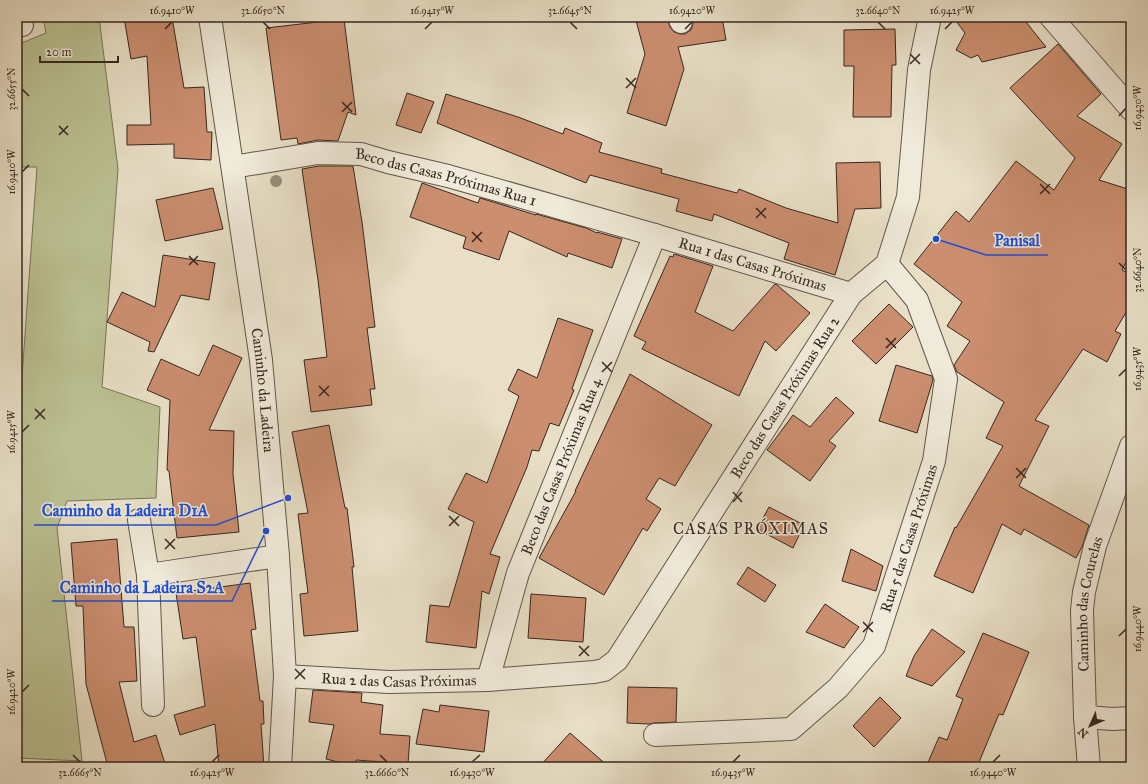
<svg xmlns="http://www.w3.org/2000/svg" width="1148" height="784" font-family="'IM FELL Great Primer',serif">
  <rect width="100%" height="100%" fill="#e8dfc6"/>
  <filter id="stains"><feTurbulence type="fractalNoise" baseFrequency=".005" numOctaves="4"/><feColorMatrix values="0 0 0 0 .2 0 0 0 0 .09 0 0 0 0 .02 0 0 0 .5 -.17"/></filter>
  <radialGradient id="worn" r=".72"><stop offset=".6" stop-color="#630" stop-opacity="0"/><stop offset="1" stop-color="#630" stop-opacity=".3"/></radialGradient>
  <polygon fill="#bbc092" stroke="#787459" points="43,17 99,17 118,169 102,387 160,407 156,498 67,501 57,528 82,761 17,758 17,447 37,167 17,167 17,45 46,33"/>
  <g fill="#cb8e6f" stroke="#362820">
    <polygon points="124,17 172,17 184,88 204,87 207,132 212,132 211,160 174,158 174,144 127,145 127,125 151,125 147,56 131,59"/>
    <polygon points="635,17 667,17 670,27 674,32 680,34 685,34 691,30 693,24 693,20 711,17 722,17 726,40 678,47 684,69 666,126 627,113 645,54"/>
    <polygon points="953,17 1022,17 1046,47 982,62 978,55 971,58 956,50 965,33"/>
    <polygon points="344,19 356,115 348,112 338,141 318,140 298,144 297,138 281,140 266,28"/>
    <polygon points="895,29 896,65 892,65 891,117 853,117 854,66 844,66 844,30"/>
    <polygon points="1058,44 1101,94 1077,116 1122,144 1099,180 1131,190 1131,252 1122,270 1131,275 1131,304 1115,331 1121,334 1107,362 1083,349 1035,420 1049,426 1019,486 1089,525 1082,547 1076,558 1024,529 1021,535 1002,524 973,593 934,576 955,527 956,528 1003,446 986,438 1004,402 957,372 954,365 970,341 947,326 962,302 914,264 956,211 969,222 1016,161 1054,190 1075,158 1010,88"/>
    <polygon points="407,93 434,102 421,133 396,125"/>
    <polygon points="446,94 518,117 563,134 565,128 602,143 599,152 662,169 661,173 737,193 739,189 786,208 838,223 836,163 880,162 881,208 855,209 835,275 784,259 789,243 714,214 712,221 676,211 679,199 590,175 586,183 437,123"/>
    <polygon points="319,166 353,166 362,222 375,327 367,328 375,389 370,389 372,405 311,412 304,360 327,357 318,280 302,169"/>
    <polygon points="422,183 478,203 480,198 536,215 536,214 586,228 597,233 597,232 622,239 612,268 568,253 567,257 509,231 499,260 463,248 466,237 410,217"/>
    <polygon points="213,188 223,229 165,241 156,200"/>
    <polygon points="674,254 713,266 695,312 733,331 775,284 777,285 810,313 776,351 765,341 739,396 642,349 646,342 634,336 670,256 673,257"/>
    <polygon points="163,255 215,263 209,300 181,295 154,352 148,351 150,342 107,322 122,292 155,307"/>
    <polygon points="889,304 913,327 876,364 852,341"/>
    <polygon points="558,318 593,330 572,389 574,390 559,426 550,423 539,451 532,450 527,467 490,554 500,557 489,594 482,591 476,648 426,642 430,605 449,607 474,522 448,509 466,473 487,483 519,396 508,390 518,369 537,378"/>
    <polygon points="213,345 242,358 209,430 234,431 233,474 239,532 177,538 169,471 167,470 170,400 147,390 161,359 199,376"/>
    <polygon points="896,365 932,376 933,380 917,433 879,421"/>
    <polygon points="630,374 712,425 675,486 659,478 646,499 661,509 647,531 643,528 604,595 539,558 576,491 575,491"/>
    <polygon points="836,397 854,413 829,441 836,446 810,481 767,450 793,415 810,427"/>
    <polygon points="329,425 345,508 347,508 354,567 352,567 358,631 304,636 300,594 308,593 298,514 308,513 292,432"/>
    <polygon points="769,507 804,525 793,548 757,529"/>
    <polygon points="117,539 124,627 134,627 137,681 119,682 134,742 156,735 166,767 108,767 86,684 83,606 76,606 71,543"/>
    <polygon points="851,549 883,566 876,591 842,581"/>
    <polygon points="748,567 776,585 765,602 737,584"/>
    <polygon points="250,583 256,629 251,630 260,701 263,701 264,724 261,724 264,767 219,767 215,724 180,735 174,715 205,706 196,637 183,639 176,593"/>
    <polygon points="531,594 586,598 583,642 528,638"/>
    <polygon points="825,604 859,627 844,648 806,632"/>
    <polygon points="932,629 965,652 932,686 906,676 914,656"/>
    <polygon points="983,633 1029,652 1003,715 999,714 977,767 926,767 939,737 947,740 963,699 956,696"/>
    <polygon points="628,687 677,688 676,722 654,723 649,724 627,723"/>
    <polygon points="313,690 362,693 361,702 383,705 380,734 410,736 408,764 356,760 354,766 326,759 334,725 309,722"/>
    <polygon points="880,697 901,718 874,747 853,726"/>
    <polygon points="440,705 489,711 484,752 416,744 423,709 439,712"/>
    <polygon points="570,733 609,767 539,767"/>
  </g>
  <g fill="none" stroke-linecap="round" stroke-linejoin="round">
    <g stroke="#62564a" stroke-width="24">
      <g id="minor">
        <polyline points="20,17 22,25"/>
        <path id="s1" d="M210,17L261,360L278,556L285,676L280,767"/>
        <polyline points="679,17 681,22"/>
        <path id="s2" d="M233,167L318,153L361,154L388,162L448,176L655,235L851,294"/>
        <polyline points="139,520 148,575"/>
        <path id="s3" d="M285,676L389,682L488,680L594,672L604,670L617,660L851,294L887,264L908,197L919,70L930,17"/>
        <path id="s4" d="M488,680L518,573L655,235"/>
        <polyline points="153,705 148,575 278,556"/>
        <polyline points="1085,717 1113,719 1131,718"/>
        <path id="s5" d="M655,735L791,729L838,688L874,646L934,461L946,379L917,300L887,264"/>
      </g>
    </g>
    <g stroke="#62564a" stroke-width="24">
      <g id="tertiary">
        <polyline points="1051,17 1131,109"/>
        <path id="s6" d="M1089,767L1085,717L1082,610L1084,592L1095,546L1131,446"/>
      </g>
    </g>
    <use href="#minor" stroke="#f0eada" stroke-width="22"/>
    <use href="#tertiary" stroke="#f0eada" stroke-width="22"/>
  </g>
  <circle fill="#988f7a" cx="276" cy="181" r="6"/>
  <path fill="none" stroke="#362820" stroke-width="1.5" d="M263,22L270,29M570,22L577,29M878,22L885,29M165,29L172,22M425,29L432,22M685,29L692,22M945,29L952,22M910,54L920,64M910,64L920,54M626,78L636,88M626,88L636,78M22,89L29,96M342,102L352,112M342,112L352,102M1119,116L1126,108M59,126L68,135M59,135L68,126M22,172L29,165M1040,184L1050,194M1040,194L1050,184M756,208L766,218M756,218L766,208M472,232L482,242M472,242L482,232M189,256L198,265M1119,263L1126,270M189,265L198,256M886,338L896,348M886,348L896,338M602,362L612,372M602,372L612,362M1119,376L1126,369M319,386L329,396M319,396L329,386M35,409L45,419M35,419L45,409M22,432L29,425M1016,468L1026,478M1016,478L1026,468M733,492L742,502M733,502L742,492M449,516L459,526M449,526L459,516M165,539L175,549M165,549L175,539M863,622L873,632M863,632L873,622M1119,636L1126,629M579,646L589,656M579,656L589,646M295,669L305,679M295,679L305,669M22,692L29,685M73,755L80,762M380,755L387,762M212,762L219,755M472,762L480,755M733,762L740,755M993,762L1000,755"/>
  <g text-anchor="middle" stroke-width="3" stroke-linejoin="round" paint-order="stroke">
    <g font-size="15" fill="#362820" stroke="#f0eada">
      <text dy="5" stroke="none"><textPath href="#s2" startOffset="217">Beco das Casas Próximas Rua 1</textPath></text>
      <text dy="5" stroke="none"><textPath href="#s2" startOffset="536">Rua 1 das Casas Próximas</textPath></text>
      <text dy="5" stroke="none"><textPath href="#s1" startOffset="377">Caminho da Ladeira</textPath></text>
      <text dy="5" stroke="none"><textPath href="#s3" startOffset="648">Beco das Casas Próximas Rua 2</textPath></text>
      <text dy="5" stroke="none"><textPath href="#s4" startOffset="226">Beco das Casas Próximas Rua 4</textPath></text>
      <text dy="5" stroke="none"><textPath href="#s5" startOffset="367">Rua 5 das Casas Próximas</textPath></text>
      <text dy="5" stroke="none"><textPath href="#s6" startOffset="164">Caminho das Courelas</textPath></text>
      <text dy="5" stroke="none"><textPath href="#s3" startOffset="114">Rua 2 das Casas Próximas</textPath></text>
    </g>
    <g font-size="16" letter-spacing="1" fill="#362820" stroke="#f0eada">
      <text x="751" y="534">CASAS PRÓXIMAS</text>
    </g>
  </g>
  <path fill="none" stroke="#1d4ed8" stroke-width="1.5" d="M936 239L986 255H1048M288 498L216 525H34M266 531L232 601H52"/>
  <g fill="#1d4ed8" stroke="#f0eada" stroke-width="1.5">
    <circle cx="936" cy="239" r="4"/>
    <circle cx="288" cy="498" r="4"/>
    <circle cx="266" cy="531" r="4"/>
  </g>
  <g font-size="16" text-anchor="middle" font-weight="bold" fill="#1d4ed8" stroke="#f0eada" stroke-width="3" stroke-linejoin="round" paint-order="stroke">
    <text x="1017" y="246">Panisal</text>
    <text x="125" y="516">Caminho da Ladeira D1A</text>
    <text x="142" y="593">Caminho da Ladeira S2A</text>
  </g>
  <rect width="1148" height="784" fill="none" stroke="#e8dfc6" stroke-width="44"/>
  <g transform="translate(1090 726) rotate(225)" stroke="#f0eada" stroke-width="3" paint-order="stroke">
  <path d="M0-3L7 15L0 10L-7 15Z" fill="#362820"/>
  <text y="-6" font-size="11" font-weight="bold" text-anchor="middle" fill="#362820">N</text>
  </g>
  <path d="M40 56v6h78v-6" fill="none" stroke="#362820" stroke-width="2"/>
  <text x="46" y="56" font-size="12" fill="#362820" stroke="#f0eada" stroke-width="3" paint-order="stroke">20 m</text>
  <rect x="22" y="22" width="1104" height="740" fill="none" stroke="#362820" stroke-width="1.5"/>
  <g font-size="10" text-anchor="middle" fill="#362820">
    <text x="172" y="14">16.9410°W</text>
    <text x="263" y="14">32.6650°N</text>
    <text x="432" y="14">16.9415°W</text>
    <text x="570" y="14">32.6645°N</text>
    <text x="692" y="14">16.9420°W</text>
    <text x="878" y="14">32.6640°N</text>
    <text x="952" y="14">16.9425°W</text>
    <text transform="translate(11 89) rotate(-90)" y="4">32.6655°N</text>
    <text transform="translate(1137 108) rotate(-90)" y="4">16.9430°W</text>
    <text transform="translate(11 172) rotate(-90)" y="4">16.9410°W</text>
    <text transform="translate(1137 270) rotate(-90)" y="4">32.6640°N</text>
    <text transform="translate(1137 369) rotate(-90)" y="4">16.9435°W</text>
    <text transform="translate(11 432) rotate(-90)" y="4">16.9415°W</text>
    <text transform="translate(1137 629) rotate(-90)" y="4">16.9440°W</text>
    <text transform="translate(11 692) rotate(-90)" y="4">16.9420°W</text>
    <text x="80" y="776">32.6665°N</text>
    <text x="212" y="776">16.9425°W</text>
    <text x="387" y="776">32.6660°N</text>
    <text x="472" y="776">16.9430°W</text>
    <text x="733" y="776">16.9435°W</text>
    <text x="993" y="776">16.9440°W</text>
  </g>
  <rect width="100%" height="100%" filter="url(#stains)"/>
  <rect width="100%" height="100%" fill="url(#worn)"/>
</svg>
